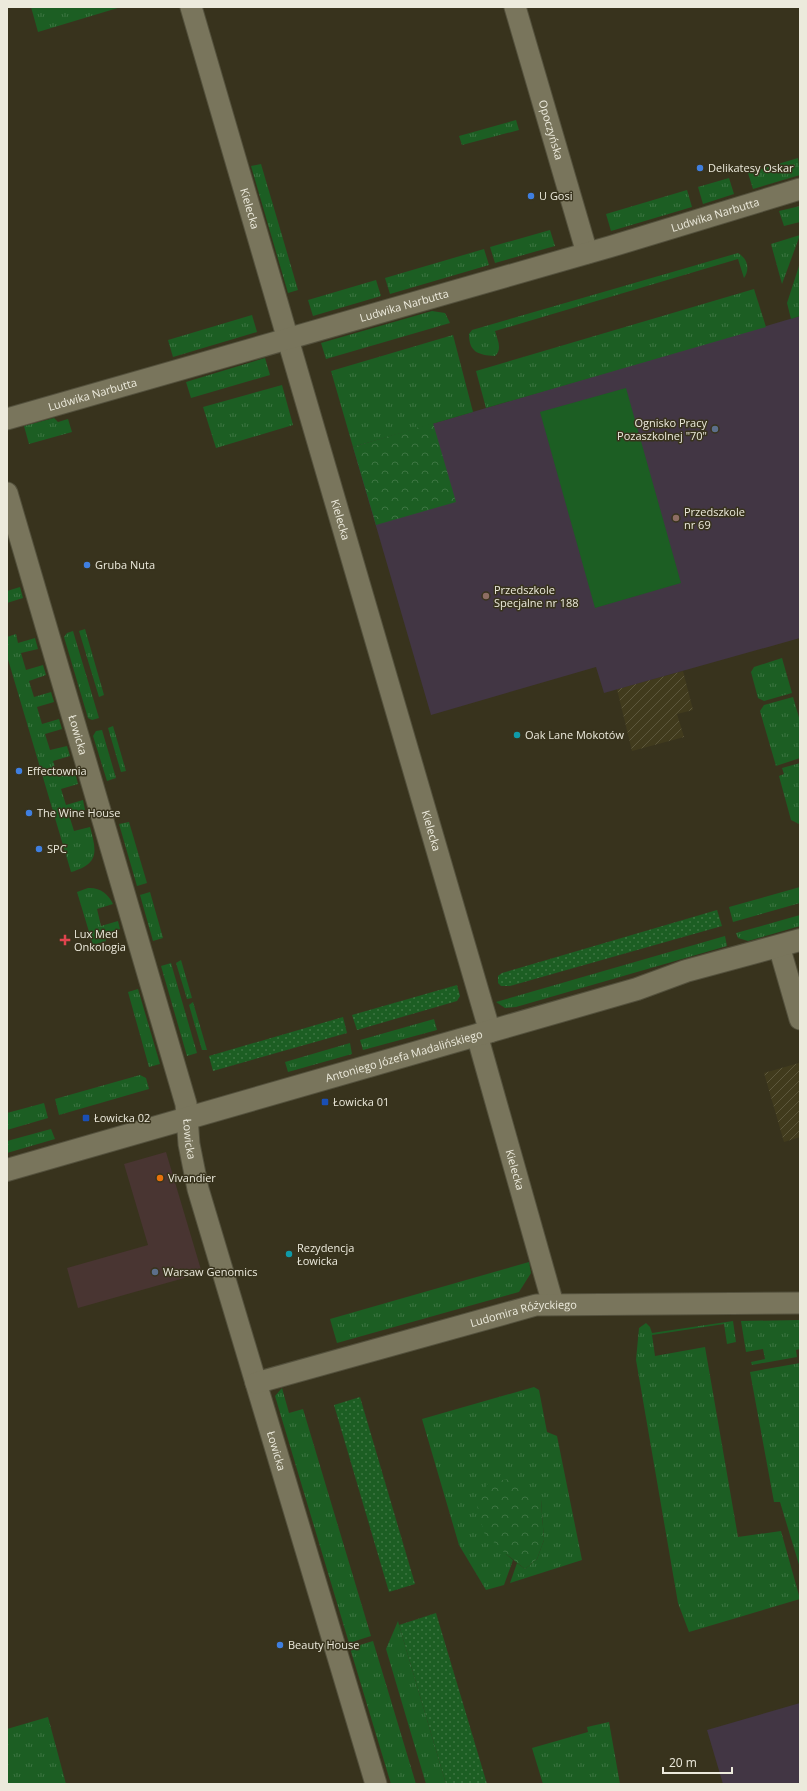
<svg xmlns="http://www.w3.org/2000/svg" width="807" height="1791" font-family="'Open Sans',sans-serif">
  <defs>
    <pattern id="industrial-furrows" width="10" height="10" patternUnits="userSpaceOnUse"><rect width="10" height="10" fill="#413b1d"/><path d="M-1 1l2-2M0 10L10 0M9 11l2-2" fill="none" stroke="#5d583d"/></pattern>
    <pattern id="grass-tufts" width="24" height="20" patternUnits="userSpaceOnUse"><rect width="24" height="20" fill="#1c5e23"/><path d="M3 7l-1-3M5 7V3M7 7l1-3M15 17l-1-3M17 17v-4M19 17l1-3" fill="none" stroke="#3d7542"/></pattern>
    <pattern id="park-crowns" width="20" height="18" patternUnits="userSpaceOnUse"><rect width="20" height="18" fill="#1c5e23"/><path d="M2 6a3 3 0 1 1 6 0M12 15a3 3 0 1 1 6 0" fill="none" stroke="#3d7542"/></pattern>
    <pattern id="garden-dots" width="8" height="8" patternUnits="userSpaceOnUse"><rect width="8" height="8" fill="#1c5e23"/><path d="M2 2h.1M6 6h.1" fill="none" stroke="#3d7542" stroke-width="1.8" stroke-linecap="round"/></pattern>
  </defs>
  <rect width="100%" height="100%" fill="#38331d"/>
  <polygon fill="#493532" points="166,1152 202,1273 78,1308 67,1268 148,1245 124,1164"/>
  <g fill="url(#industrial-furrows)">
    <polygon points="683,671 693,710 677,714 684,737 632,751 617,689"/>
    <polygon points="799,1063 800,1137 784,1142 764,1073"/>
  </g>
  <g fill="#423644">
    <polygon points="800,316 800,638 604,693 596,667 431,715 353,447"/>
    <polygon points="800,1703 800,1784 723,1784 707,1730"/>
  </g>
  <g fill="url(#grass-tufts)">
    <polygon points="31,7 121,7 38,32"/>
    <polygon points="516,120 519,130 462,145 459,136"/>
    <polygon points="798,158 800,175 753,189 748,173"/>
    <polygon points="261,164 298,290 288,293 251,166"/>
    <polygon points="729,178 734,194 703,204 698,187"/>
    <polygon points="687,190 692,207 611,231 606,214"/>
    <polygon points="800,206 800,222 784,226 779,211"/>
    <polygon points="550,230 555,246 495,263 490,247"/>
    <polygon points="800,235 782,284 771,244"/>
    <polygon points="484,249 489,265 390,294 385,278"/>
    <path d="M738,253C748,259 750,269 744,278L738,259L495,331C497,339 503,349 495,356C478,355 469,352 469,334L472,330Z"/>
    <polygon points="800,263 800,316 791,319 787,303"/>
    <polygon points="376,280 381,296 313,316 308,300"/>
    <polygon points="754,289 766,327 486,408 476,371"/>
    <polygon points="432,311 445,313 450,323 326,359 321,343"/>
    <polygon points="252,315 257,332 173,357 168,340"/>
    <polygon points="453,335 473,412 353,447 331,371"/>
    <polygon points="265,358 270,375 191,398 186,382"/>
    <polygon points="282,385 293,425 216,448 203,407"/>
    <polygon points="54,418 58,422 68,419 72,432 29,444 24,426"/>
    <polygon points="20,587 23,598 7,603 7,591"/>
    <polygon points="85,629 104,695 99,697 79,631"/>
    <polygon points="73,631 99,718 92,720 88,718 64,637 67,633"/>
    <path d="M16,634L18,643L35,638L38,649L21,653L26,670L43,665L46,675L29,681L34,697L51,692L54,702L37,707L42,724L59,719L62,729L45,734L50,750L67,746L70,756L53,761L58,777L75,772L78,784L61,789L66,805L83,800L85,810L69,815L74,831L90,827C97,852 99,864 71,872L7,656V637Z"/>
    <polygon points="782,658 792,693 764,701 758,698 751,672 754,667"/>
    <polygon points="793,697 800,721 800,758 776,766 760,711 764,705"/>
    <polygon points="113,726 126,771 121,772 108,728"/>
    <polygon points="102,730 116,778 107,781 93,736 96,731"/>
    <polygon points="800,763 800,824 799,824 791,820 779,776 784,774 782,768"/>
    <polygon points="129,822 147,883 137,886 119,824"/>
    <polygon points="800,887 800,903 733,922 729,907"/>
    <path d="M88,888C99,887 109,894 113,904L97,909L101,926L118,921L120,929L104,934L106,941L93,945L77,892Z"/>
    <polygon points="150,892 163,938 153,941 140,895"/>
    <polygon points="800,915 800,926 748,941 738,938 736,933"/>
    <polygon points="725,936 727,946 516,1007 505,1008 496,1002"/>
    <polygon points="181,960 192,998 187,999 176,963"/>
    <polygon points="171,963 197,1053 187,1056 161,966"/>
    <polygon points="138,989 160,1064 149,1067 128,992"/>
    <polygon points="193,1002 207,1050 202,1050 189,1005"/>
    <polygon points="434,1019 437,1030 363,1050 360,1040"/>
    <polygon points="350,1043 352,1054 288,1072 285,1062"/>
    <polygon points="140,1075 146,1078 149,1089 59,1115 55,1099"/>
    <polygon points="44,1103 48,1118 7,1130 7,1113"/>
    <polygon points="51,1129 55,1139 7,1153 7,1141"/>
    <polygon points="529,1262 531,1273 519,1292 337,1343 330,1319"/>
    <polygon points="800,1320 800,1349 796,1350 797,1357 752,1365 751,1362 765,1359 763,1349 746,1352 741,1321"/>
    <polygon points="733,1321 736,1342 727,1344 724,1324 652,1335 655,1356 705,1347 738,1537 781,1531 800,1599 689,1632 678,1603 636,1360 639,1328 646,1323 650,1327 652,1333"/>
    <polygon points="800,1363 800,1568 780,1502 774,1502 750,1372"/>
    <polygon points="534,1387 539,1390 547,1432 557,1436 582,1560 510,1583 517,1563 525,1569 537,1559 544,1540 541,1500 506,1554 513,1560 504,1585 486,1590 459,1545 422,1419"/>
    <polygon points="282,1388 289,1413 303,1409 371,1636 349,1643 275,1396"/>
    <polygon points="398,1621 399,1625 446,1784 426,1784 386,1649"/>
    <polygon points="373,1641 416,1784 391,1784 350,1648"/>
    <polygon points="48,1717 66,1784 7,1784 7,1729"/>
    <polygon points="609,1722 620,1784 543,1784 532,1748 588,1732 587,1727"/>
  </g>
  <g fill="url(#park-crowns)">
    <polygon points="433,423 456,502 376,525 353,447"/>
    <polygon points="516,1478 541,1500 544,1540 537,1559 525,1569 506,1554 484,1533 476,1502 489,1482"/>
  </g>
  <g fill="url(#garden-dots)">
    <polygon points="717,910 722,926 510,986 501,986 498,983 498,976 502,973"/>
    <polygon points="457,985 460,996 457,1001 357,1030 352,1015"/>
    <polygon points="343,1017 347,1033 213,1071 209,1056"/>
    <polygon points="360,1397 415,1584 389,1592 334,1405"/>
    <polygon points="436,1613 487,1784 446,1784 399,1625"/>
  </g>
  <polygon fill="#1c5e23" points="626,388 681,583 595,608 540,412"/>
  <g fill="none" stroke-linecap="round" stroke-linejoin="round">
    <g stroke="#54513d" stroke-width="23">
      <g id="minor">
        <path id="s1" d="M191,7L490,1032"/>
        <path id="s2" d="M515,7L587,253"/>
        <path id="s3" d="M7,419L609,247L800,189"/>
        <path id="s4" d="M7,493L186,1104L189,1144L198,1189L376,1784"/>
        <polyline points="779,946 800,1019"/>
        <path id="s5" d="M477,1035L553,1304"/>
        <path id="s6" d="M256,1383L536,1305L800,1303"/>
      </g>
    </g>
    <g stroke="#54513d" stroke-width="24">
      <g id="tertiary">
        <path id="s7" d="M7,1170L477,1035L637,989L686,971L800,940"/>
      </g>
    </g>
    <use href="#minor" stroke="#79755c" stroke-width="21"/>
    <use href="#tertiary" stroke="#79755c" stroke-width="22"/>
  </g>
  <g fill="#3f7fe0" stroke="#38331d" stroke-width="1.5">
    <circle cx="700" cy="168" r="4"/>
    <circle cx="531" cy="196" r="4"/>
    <circle cx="87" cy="565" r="4"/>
    <circle cx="19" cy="771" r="4"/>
    <circle cx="29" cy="813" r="4"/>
    <circle cx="39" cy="849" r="4"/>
    <circle cx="280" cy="1645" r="4"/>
  </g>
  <g fill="#5c6f8a" stroke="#38331d" stroke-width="1.5">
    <circle cx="715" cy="429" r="4"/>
    <circle cx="155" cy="1272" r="4"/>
  </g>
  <g fill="#8d6e63" stroke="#38331d" stroke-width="1.5">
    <circle cx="676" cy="518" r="4"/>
    <circle cx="486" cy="596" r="4"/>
  </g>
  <g fill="#0f9aa8" stroke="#38331d" stroke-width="1.5">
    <circle cx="517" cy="735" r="4"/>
    <circle cx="289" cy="1254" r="4"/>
  </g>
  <path fill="#e0444e" stroke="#38331d" stroke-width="1.5" d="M63 934h4v4h4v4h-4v4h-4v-4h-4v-4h4z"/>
  <g fill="#1a4fb4" stroke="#38331d" stroke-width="1.5">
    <rect x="321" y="1098" width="8" height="8" rx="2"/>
    <rect x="82" y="1114" width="8" height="8" rx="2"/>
  </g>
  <circle fill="#e8710a" stroke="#38331d" stroke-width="1.5" cx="160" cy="1178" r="4"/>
  <g text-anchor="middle" stroke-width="3" stroke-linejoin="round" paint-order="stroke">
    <g font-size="11" fill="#eceadc" stroke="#38331d">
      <text dy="4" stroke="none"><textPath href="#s2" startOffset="128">Opoczyńska</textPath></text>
      <text dy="4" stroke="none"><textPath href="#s1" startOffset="210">Kielecka</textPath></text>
      <text dy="4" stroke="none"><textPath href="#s3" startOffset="737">Ludwika Narbutta</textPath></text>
      <text dy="4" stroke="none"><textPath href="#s3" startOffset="413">Ludwika Narbutta</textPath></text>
      <text dy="4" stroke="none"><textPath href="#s3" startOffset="89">Ludwika Narbutta</textPath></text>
      <text dy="4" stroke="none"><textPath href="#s1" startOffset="534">Kielecka</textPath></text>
      <text dy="4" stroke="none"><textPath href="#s4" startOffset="252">Łowicka</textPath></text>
      <text dy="4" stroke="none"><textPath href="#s1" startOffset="858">Kielecka</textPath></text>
      <text dy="4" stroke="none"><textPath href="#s7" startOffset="413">Antoniego Józefa Madalińskiego</textPath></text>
      <text dy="4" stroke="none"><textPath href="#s4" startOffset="672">Łowicka</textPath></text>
      <text dy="4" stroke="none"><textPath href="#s5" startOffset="140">Kielecka</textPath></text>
      <text dy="4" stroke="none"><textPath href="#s6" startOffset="277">Ludomira Różyckiego</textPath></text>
      <text dy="4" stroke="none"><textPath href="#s4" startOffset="996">Łowicka</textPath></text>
    </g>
    <g font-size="11" fill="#eceadc" stroke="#38331d" text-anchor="start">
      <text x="708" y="172">Delikatesy Oskar</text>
      <text x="539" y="200">U Gosi</text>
      <text x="707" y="427" text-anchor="end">Ognisko Pracy<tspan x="707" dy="13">Pozaszkolnej "70"</tspan></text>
      <text x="684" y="516">Przedszkole<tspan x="684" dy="13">nr 69</tspan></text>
      <text x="95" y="569">Gruba Nuta</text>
      <text x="494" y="594">Przedszkole<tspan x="494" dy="13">Specjalne nr 188</tspan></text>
      <text x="525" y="739">Oak Lane Mokotów</text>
      <text x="27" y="775">Effectownia</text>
      <text x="37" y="817">The Wine House</text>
      <text x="47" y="853">SPC</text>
      <text x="74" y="938">Lux Med<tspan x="74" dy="13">Onkologia</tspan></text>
      <text x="333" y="1106">Łowicka 01</text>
      <text x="94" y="1122">Łowicka 02</text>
      <text x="168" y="1182">Vivandier</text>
      <text x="297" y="1252">Rezydencja<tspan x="297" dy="13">Łowicka</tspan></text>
      <text x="163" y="1276">Warsaw Genomics</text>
      <text x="288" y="1649">Beauty House</text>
    </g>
  </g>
  <rect width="807" height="1791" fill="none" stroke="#eceadc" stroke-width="16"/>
  <path d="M663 1767v6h69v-6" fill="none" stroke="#eceadc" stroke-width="2"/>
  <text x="669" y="1767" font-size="12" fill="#eceadc" stroke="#38331d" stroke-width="3" paint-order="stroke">20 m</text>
</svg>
